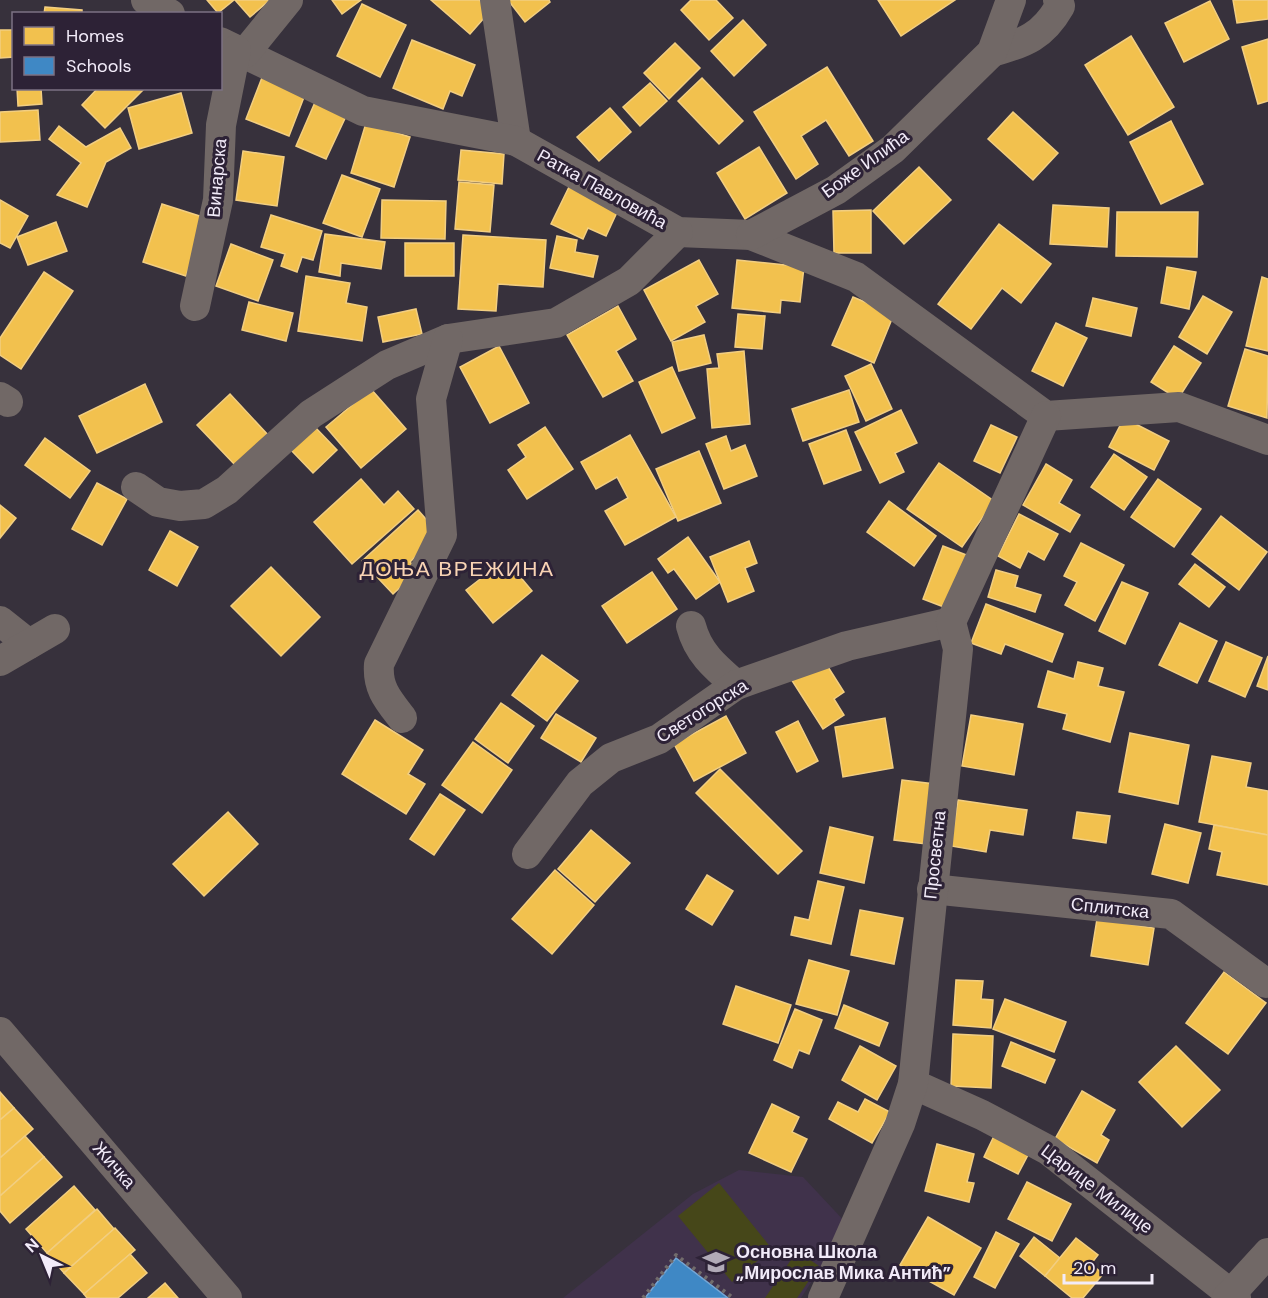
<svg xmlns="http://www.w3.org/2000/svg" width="1268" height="1298" font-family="'DM Sans',sans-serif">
  <rect width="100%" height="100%" fill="#37313c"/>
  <polygon fill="#40324b" points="739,1170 803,1177 848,1225 801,1298 563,1298 693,1194"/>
  <g fill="#464719">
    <polygon points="719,1183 772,1249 732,1282 678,1216"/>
    <polygon points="797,1251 819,1266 797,1298 765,1298"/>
  </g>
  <g fill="#f2c14e" stroke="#f2ce81" stroke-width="1.5">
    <polygon points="207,0 234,0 218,13"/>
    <polygon points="235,0 270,0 250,17"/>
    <polygon points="332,0 361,0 342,14"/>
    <polygon points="431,0 479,0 491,10 470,34"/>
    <polygon points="508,0 549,0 550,2 525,22"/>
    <polygon points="691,0 716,0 733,18 709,40 681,10"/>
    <polygon points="878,0 955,0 901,36"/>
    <polygon points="1233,0 1268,0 1268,19 1237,23"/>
    <polygon points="1210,1 1229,39 1184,62 1165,23"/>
    <polygon points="362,4 406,25 380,77 337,56"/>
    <polygon points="45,7 82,10 82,14 44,14"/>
    <polygon points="743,20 766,45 734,76 711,51"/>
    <polygon points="0,30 14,30 14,57 0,58"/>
    <polygon points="1131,36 1174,107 1128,135 1085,65"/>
    <polygon points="1268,39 1268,101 1258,104 1242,47"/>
    <polygon points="412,40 475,65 462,96 450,91 443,109 393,88"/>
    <polygon points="675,43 700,68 669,99 644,73"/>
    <polygon points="827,67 873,141 849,156 826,120 801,136 818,164 796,179 754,112"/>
    <polygon points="263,75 306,92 289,136 246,119"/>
    <polygon points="702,78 743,121 719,144 678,101"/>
    <polygon points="650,83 667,101 640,126 623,107"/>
    <polygon points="17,88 41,88 42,104 18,106"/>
    <polygon points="98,88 145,88 105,128 82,105"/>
    <polygon points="181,93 192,133 139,149 128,108"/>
    <polygon points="316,100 347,114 326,159 296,146"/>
    <polygon points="610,108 631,132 599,161 577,137"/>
    <polygon points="38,110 40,140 0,142 0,112"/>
    <polygon points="1013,112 1058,153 1033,180 988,139"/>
    <polygon points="1171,121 1203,184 1161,204 1130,142"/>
    <polygon points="366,123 410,137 394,187 351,173"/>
    <polygon points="59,126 86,147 120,128 131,148 106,162 87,207 57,195 81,163 49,139"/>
    <polygon points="759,147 787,193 745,219 717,173"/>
    <polygon points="461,150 504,154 502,184 458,180"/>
    <polygon points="243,151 284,157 277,206 236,200"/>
    <polygon points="919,167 951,200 904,244 873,211"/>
    <polygon points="342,175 380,189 362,237 323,223"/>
    <polygon points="459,182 494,185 490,232 455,229"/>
    <polygon points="569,187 618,210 606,236 588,228 583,239 551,224"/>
    <polygon points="0,200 28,216 10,248 0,243"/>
    <polygon points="382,200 446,201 445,239 381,238"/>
    <polygon points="162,204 206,218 186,276 143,262"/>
    <polygon points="1053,205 1109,208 1107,247 1050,244"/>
    <polygon points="871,210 871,253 834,253 833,211"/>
    <polygon points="1117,212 1198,212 1197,257 1116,256"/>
    <polygon points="271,215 322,231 313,260 302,257 297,272 281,266 285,254 261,247"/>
    <polygon points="56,222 67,251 28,265 17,237"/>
    <polygon points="999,224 1051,264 1021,303 1002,288 971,329 938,304"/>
    <polygon points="325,234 385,242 381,269 341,263 340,276 319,272"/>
    <polygon points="463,235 546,240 543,287 498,284 496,311 458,309"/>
    <polygon points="557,236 577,240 575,252 598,256 593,277 550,268"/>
    <rect x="405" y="243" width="49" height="33"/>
    <polygon points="231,244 273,260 258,301 216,286"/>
    <polygon points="699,260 718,294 696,306 705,322 671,341 644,290"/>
    <polygon points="737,260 804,267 800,302 781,300 780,313 732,308"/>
    <polygon points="1167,267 1196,272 1189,309 1161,303"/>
    <polygon points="44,272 73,291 21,369 0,355 0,338"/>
    <polygon points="306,276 350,283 346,303 367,307 362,341 298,331"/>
    <polygon points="1262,277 1268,279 1268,351 1246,346"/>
    <polygon points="1203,296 1232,312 1207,354 1179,337"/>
    <polygon points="853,297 894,314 874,363 832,345"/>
    <polygon points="1093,298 1137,308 1131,336 1086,326"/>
    <polygon points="249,302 293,313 286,341 242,330"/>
    <polygon points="618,306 636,339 616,351 633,381 603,397 567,335"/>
    <polygon points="416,309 422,334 383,342 378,317"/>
    <polygon points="738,314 765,316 762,349 735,347"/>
    <polygon points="1056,323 1087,338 1063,386 1032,371"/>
    <polygon points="704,335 711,363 679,371 672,342"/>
    <polygon points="499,346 529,403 490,423 460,367"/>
    <polygon points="1174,346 1201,363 1178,399 1151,382"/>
    <polygon points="1245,349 1268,356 1267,418 1228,406"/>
    <polygon points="744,351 750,424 712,428 707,369 719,368 717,354"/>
    <polygon points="871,364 892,409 866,421 845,376"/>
    <polygon points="672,367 695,418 662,433 639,382"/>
    <polygon points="145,384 162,422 97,453 79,416"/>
    <polygon points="371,389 406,429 361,468 326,427"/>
    <polygon points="849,390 859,422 803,441 792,409"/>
    <polygon points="230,394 269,436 236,466 197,425"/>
    <polygon points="901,410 917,443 895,453 904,472 880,483 855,432"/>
    <polygon points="1124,418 1169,441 1154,470 1109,447"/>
    <polygon points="991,425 1017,437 1000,473 974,461"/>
    <polygon points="314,426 337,450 313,473 290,449"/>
    <polygon points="545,427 573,469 527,499 508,470 526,457 518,445"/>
    <polygon points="846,430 861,470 824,484 809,444"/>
    <polygon points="630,435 676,517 625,545 605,511 628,498 617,477 596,489 581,462"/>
    <polygon points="726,436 731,451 745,445 757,476 724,489 706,444"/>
    <polygon points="45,438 90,471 70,498 25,465"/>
    <polygon points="699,451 721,503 678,521 656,469"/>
    <polygon points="1114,454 1147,477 1124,510 1091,487"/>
    <polygon points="939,463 994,501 962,547 907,509"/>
    <polygon points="1046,464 1072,480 1059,503 1080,515 1070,532 1023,505"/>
    <polygon points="361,479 384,505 398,491 414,509 352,564 314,522"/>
    <polygon points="1158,479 1201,509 1174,547 1131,517"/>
    <polygon points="97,483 127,499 102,545 72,529"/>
    <polygon points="889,501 936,536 914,566 867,532"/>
    <polygon points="0,505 16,518 0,538"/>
    <polygon points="418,510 439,534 410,562 418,571 393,594 362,561"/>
    <polygon points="1019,514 1058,534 1044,560 1028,551 1020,568 998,556"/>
    <polygon points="1221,516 1267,552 1239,590 1192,554"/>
    <polygon points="170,531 198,547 177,586 149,570"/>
    <polygon points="688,537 720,582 696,599 674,569 668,573 658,559"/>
    <polygon points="749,541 757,563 745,568 754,591 728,602 710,557"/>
    <polygon points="1081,543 1124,565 1095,621 1065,605 1077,582 1064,576"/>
    <polygon points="943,546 969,556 949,609 923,599"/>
    <polygon points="1195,564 1225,587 1209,607 1179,584"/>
    <polygon points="271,567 320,617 281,656 231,606"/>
    <polygon points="512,567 532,591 493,623 466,590 492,570 499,577"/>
    <polygon points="996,570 1018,576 1015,587 1041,595 1035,612 988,597"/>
    <polygon points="652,572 677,609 627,643 602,606"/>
    <polygon points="1122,582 1148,593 1125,644 1099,631"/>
    <polygon points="986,604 1063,634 1052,662 1005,644 1001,654 971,643"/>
    <polygon points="1180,623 1217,641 1197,683 1159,665"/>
    <polygon points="1226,642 1262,658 1245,697 1209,681"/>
    <polygon points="542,655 578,681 547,721 512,695"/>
    <polygon points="1268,656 1268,690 1257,686"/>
    <polygon points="823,659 844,692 834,699 844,715 823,729 791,679"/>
    <polygon points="1078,662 1103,668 1098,686 1124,692 1110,742 1063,729 1067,714 1038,707 1048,671 1074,679"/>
    <polygon points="501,703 534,726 508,763 475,739"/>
    <polygon points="556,714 596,738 581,762 541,738"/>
    <polygon points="971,715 1023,724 1014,775 962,766"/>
    <polygon points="726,716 746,753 694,781 674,744"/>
    <polygon points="885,718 893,768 843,777 835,727"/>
    <polygon points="375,720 423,750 408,774 425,784 406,814 342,774"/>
    <polygon points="798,721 818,761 797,772 776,732"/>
    <polygon points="1130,733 1189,745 1178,804 1119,792"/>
    <polygon points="473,742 512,770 482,813 442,785"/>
    <polygon points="1212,756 1251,763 1246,787 1268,791 1268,835 1199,822"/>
    <polygon points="720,769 802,851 778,874 696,793"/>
    <polygon points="902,780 935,784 926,844 894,840"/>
    <polygon points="440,794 465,810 434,855 410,839"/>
    <polygon points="958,800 1027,810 1023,835 990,830 986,852 951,846"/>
    <polygon points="228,812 258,844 204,896 173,864"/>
    <polygon points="1077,812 1110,816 1106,843 1073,838"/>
    <polygon points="1165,824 1201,833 1188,883 1152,874"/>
    <polygon points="1214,825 1268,835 1268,885 1217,875 1222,852 1209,849"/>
    <polygon points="830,827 873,837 864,883 820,873"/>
    <polygon points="591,830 630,863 595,902 558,869"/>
    <polygon points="555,870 594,905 552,954 512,919"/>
    <polygon points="707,875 733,891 712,925 686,909"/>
    <polygon points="818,881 844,887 831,944 791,935 795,917 809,920"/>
    <polygon points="860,910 903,918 894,964 851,955"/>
    <polygon points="1097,919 1154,928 1148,965 1091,956"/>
    <polygon points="809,960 849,971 837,1015 796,1004"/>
    <polygon points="1224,972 1266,1003 1228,1054 1186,1023"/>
    <polygon points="956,980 983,981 981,999 993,1000 991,1028 953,1025"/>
    <polygon points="736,986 791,1005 778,1043 723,1024"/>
    <polygon points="1005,999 1066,1022 1054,1052 993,1029"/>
    <polygon points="844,1005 888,1023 879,1046 835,1028"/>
    <polygon points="795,1009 822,1020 809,1054 799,1050 792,1068 774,1060"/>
    <polygon points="953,1034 993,1036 991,1088 951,1086"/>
    <polygon points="1011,1042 1055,1060 1045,1083 1002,1066"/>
    <polygon points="860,1046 896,1066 877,1100 842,1080"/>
    <polygon points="1176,1046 1220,1090 1182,1127 1139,1082"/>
    <polygon points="1082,1091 1115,1110 1101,1135 1109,1140 1097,1163 1055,1139"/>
    <polygon points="0,1092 14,1108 0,1120"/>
    <polygon points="865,1099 890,1112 872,1143 829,1119 838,1102 858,1112"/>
    <polygon points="772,1104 799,1117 792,1132 807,1139 791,1172 749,1153"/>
    <polygon points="14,1108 33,1129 0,1158 0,1120"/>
    <polygon points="25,1136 44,1157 0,1196 0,1158"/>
    <polygon points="994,1136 1029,1153 1018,1174 984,1157"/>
    <polygon points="937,1144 974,1154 967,1182 974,1183 969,1202 925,1191"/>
    <polygon points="44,1157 62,1177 10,1223 0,1211 0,1196"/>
    <polygon points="1027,1182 1071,1204 1052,1241 1008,1219"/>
    <polygon points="74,1186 95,1210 47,1253 26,1229"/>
    <polygon points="97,1209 114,1229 64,1273 47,1253"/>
    <polygon points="928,1217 981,1248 954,1295 900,1265"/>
    <polygon points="115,1228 135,1250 84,1294 64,1273"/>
    <polygon points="996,1232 1019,1244 995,1288 974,1277"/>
    <polygon points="1034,1237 1060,1258 1045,1276 1020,1256"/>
    <polygon points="1076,1238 1098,1255 1091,1264 1103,1274 1083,1298 1072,1298 1045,1276"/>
    <polygon points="130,1254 147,1273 118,1298 87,1298 84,1294"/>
    <polygon points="165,1283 178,1298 148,1298"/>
  </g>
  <polygon fill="#3f88c5" stroke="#75a6d5" stroke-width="1.5" points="676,1258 728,1298 645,1298"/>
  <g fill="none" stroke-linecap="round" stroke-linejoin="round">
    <polyline stroke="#726c6c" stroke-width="4" stroke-dasharray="3 4.5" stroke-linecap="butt" points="643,1298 676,1255 733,1298"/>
    <g stroke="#716866" stroke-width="30">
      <polyline points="146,0 170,14"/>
      <polyline points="495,0 516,141"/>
      <polyline points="220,42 363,111 516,141 678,232 751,235 856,277 1046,416 1179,407 1268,440"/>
      <path d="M992,52C1025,43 1043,36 1060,6L1058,0"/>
      <polyline points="245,53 288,0"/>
      <polyline points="751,235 836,190 893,149 992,52 1011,0"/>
      <polyline points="195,306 218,200 221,125 236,50"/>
      <polyline points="0,397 8,402"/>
      <polyline points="136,487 158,502 180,506 204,504 227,490 311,414 387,365 448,339 556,323 629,281 678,232"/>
      <polyline points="0,621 29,644"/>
      <path d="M691,626C698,653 715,667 736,685"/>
      <polyline points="0,661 55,629"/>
      <path d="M402,718C388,700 377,688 379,664L442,535L431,399L448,339"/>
      <polyline points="527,854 580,783 611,758 659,739 736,685 847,646 951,622"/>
      <polyline points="932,889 1171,914 1266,983"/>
      <polyline points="0,1032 227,1298"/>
      <polyline points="913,1084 982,1115 1048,1150 1236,1298"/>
      <polyline points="823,1298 900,1124 913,1084 958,649 951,622 1046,416"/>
      <polyline points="1227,1298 1268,1253"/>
    </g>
  </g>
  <defs>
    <g id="school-bare" transform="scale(2.07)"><path d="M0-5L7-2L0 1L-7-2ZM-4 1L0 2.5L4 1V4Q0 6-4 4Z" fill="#b1aab7" stroke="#2d2236" stroke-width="2.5" paint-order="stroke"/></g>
  </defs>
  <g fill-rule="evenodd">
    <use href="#school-bare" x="716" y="1262"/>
  </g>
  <g text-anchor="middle" stroke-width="6" stroke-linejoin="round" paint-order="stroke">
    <g font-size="18" fill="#f2ebf9" stroke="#2d2236">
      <text transform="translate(865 164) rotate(-36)" y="6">Боже Илића</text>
      <text transform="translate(217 178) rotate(-85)" y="6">Винарска</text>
      <text transform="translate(602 189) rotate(29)" y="6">Ратка Павловића</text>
      <text transform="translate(702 711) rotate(-32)" y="6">Светогорска</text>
      <text transform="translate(935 855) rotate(-84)" y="6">Просветна</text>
      <text transform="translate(1110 908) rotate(6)" y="6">Сплитска</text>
      <text transform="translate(114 1165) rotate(49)" y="6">Жичка</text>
      <text transform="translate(1097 1189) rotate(37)" y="6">Царице Милице</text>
    </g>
    <g font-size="18" font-weight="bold" fill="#f2ebf9" stroke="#2d2236" text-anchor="start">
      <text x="736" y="1258">Основна Школа<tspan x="736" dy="21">„Мирослав Мика Антић”</tspan></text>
    </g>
    <g font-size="21" letter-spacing="1.5" fill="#f9d3b4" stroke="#2d2236">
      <text x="457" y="576">ДОЊА ВРЕЖИНА</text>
    </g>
  </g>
  <rect x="12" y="12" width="210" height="78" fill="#2d2236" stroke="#7c7284" stroke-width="1.5"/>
  <rect x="24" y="27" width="30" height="18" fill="#f2c14e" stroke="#7c7284" stroke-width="1.5"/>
  <text x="66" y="42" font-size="18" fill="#f2ebf9">Homes</text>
  <rect x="24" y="57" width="30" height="18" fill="#3f88c5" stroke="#7c7284" stroke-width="1.5"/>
  <text x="66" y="72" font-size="18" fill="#f2ebf9">Schools</text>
  <g transform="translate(42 1256) rotate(317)" stroke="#2d2236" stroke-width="4.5" paint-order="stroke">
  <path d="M0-4.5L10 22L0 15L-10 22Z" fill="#f2ebf9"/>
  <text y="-9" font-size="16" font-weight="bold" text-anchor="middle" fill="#f2ebf9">N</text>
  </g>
  <path d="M1064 1274v9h88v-9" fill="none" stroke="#f2ebf9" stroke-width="3"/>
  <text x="1073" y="1274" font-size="18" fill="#f2ebf9" stroke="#2d2236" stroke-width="4.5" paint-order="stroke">20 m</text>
</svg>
